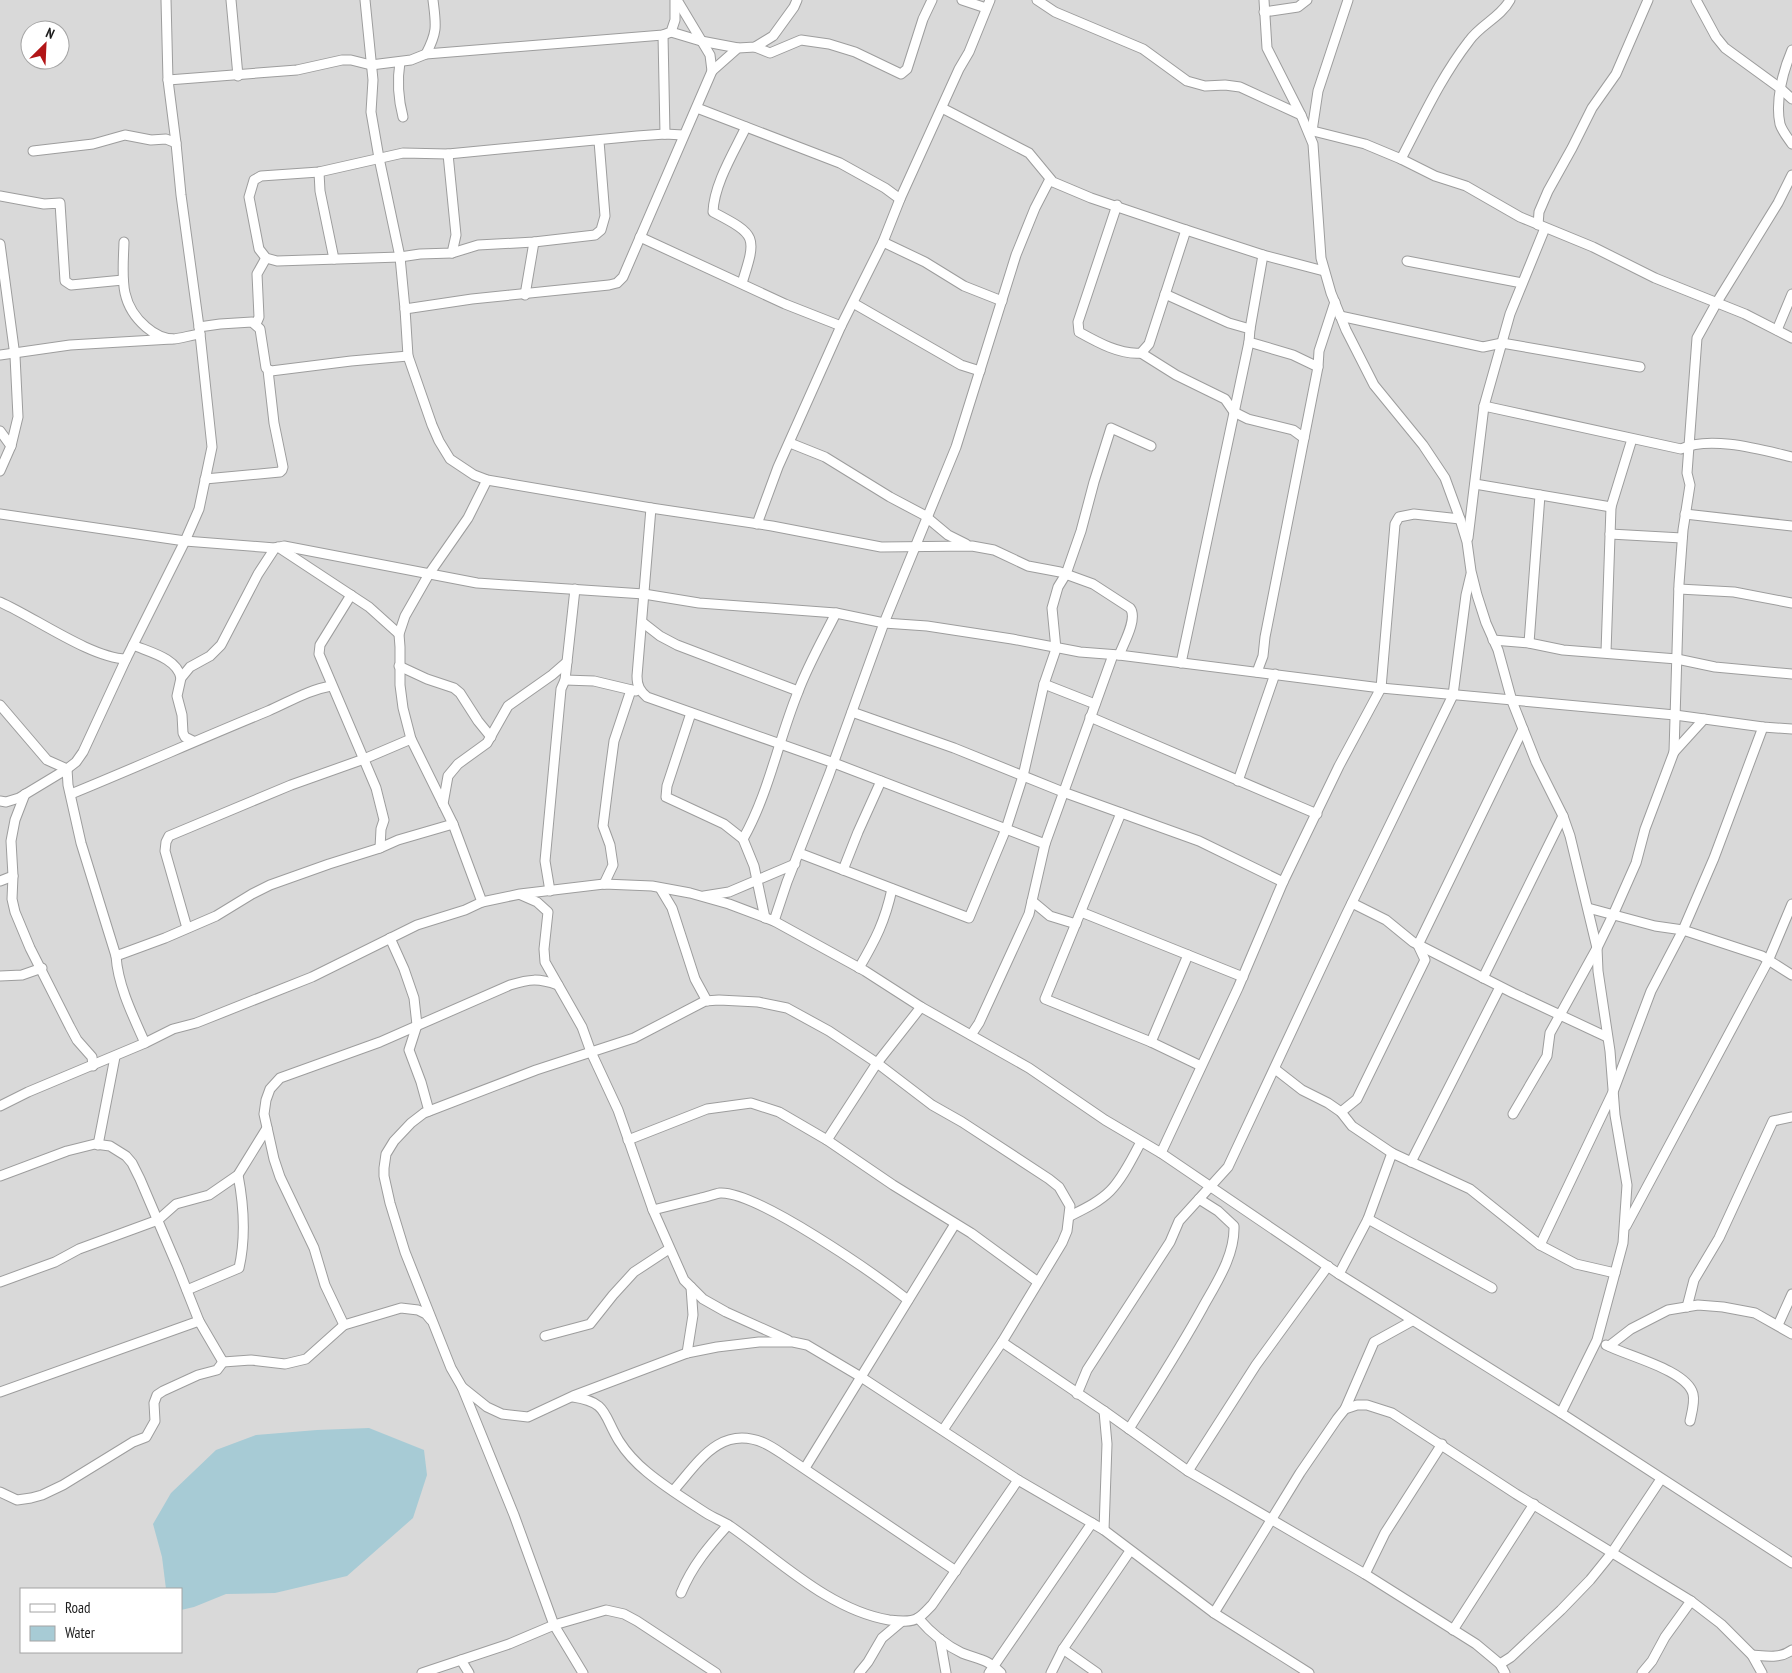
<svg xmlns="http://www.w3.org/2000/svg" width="1792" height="1673" font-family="'PT Sans Narrow',sans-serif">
  <rect width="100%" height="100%" fill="#ece9e2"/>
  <path fill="#d9d9d9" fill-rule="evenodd" d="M0,0H1792V1673H0ZM30,30H60V60H30ZM21,1589H181V1652H21Z"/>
  <polygon fill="#a7cbd5" points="369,1428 424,1450 427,1475 413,1518 347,1576 275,1593 226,1594 194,1607 181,1610 181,1589 166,1589 162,1557 153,1524 171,1493 216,1450 256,1435 317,1430"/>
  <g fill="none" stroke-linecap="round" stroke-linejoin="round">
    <g stroke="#9d9d9d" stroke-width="11">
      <g id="minor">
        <polyline points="231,0 238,76"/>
        <path d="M365,0L373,80L371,112L379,158L400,257L405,309L408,356L432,425L439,441L450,459L474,475L487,480L651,508L772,526L881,547L972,546L994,550L1028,566L1060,572L1093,584L1130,608C1138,618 1124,643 1119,655"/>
        <polyline points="677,0 710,55 712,71"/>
        <polyline points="962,0 986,8"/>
        <polyline points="1037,0 1055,12 1143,49 1187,81 1205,86 1225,85 1240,87 1301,115"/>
        <polyline points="1264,0 1267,48 1301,115 1313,144 1321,258 1331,293 1346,330 1374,385 1423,445 1445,478 1460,519 1467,542 1471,571 1477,595 1486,623 1498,650 1512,701 1536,762 1563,816 1570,836 1597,948 1598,971 1610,1051 1615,1115 1627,1185 1623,1243 1597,1340 1561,1413"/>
        <polyline points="1696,0 1716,37 1725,48 1780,88 1792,99"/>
        <polyline points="1264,12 1298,7 1307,0"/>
        <polyline points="671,32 701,41 738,48"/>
        <polyline points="663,35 665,134"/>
        <polyline points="755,47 770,53 801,40 829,44 855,52 901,74 907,69 923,19 932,0"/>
        <path d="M1792,50C1783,71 1775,101 1780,124C1782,131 1788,138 1792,144"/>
        <path d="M426,54C438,31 436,25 433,0"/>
        <path d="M400,62C397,81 398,98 403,117"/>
        <polyline points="168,80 297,70 342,60 351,60 371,65 411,60 426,54 663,35 671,32 675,20 675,0"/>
        <polyline points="697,108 840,163 885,188 900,199"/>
        <polyline points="942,108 1029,153 1053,182 1091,198 1180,228 1263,255 1324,271"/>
        <polyline points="1309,130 1365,144 1401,159 1435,176 1466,186 1520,217 1593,247 1655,278 1745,314 1792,338"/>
        <polyline points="1312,131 1318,91 1348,0"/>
        <polyline points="599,141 605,216 601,230 595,235 534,242 478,245 452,253 420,254 400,257 277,261 266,258 259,249 249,197 254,180 261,176 319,172 403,153 448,154 637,136 665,134 683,135"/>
        <polyline points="33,151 93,144 125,135 151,140 166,139 176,143"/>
        <polyline points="448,154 456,235 452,253"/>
        <path d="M1401,159C1422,119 1441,77 1469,41C1480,25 1501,17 1510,0"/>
        <polyline points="319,172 320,191 334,259"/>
        <polyline points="0,196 44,204 60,203 65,281 71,285 123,280"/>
        <path d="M1117,205L1078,322L1079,332C1097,342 1120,355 1141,353L1149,344L1186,230"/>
        <polyline points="1538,225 1539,212 1548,191 1572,148 1592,108 1616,74 1648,0"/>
        <polyline points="640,237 785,304 841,326"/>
        <path d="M124,242C123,276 118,303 146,327C154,334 163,339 174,339C182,338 192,335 200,334"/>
        <polyline points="883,242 925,262 964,286 1002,301"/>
        <polyline points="0,244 15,356 18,417 11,446 0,471"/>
        <polyline points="1407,261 1522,283"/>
        <path d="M742,283C757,236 757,235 713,212C714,184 734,152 746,127"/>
        <polyline points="1165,294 1229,323 1250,329 1249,342 1293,355 1318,367 1319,351 1335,302"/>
        <polyline points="525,295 534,242"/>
        <polyline points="853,303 961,365 980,371"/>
        <polyline points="405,309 472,299 609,285 617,283 623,277 712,71 738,48 755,47 773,36 794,7 797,0"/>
        <polyline points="1340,316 1483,347 1502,343 1640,367"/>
        <polyline points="256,324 259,317 257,274 266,258"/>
        <polyline points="199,327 220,324 252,322 260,329 266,368 271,371 351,361 408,356"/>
        <polyline points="1250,329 1263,255"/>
        <polyline points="1777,330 1792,294"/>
        <polyline points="1141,353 1176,375 1225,399 1234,412 1248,419 1293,430 1304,438"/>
        <polyline points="0,355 70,345 172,339"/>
        <path d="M1484,406L1681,449C1710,435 1762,450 1792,457"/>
        <polyline points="0,431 11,446"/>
        <polyline points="790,443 825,457 890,497 924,515 948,535 966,544"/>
        <polyline points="205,479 280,472 282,470 283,467 274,423 268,370"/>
        <polyline points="1475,484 1611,507"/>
        <path d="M651,508L637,676C637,686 640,691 647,697L834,763L1045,844"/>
        <polyline points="0,514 185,541 275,548 284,546 477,583 644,594 699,603 836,613 884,623 927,626 1012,639 1080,652 1119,655 1381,688 1675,715 1763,727 1792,729"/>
        <polyline points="1685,514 1792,526"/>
        <polyline points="757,524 778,467 841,326 883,242 900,199 959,69 969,52 990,0"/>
        <polyline points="1610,534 1682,538"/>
        <polyline points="1468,538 1484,406 1510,314 1545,228"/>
        <polyline points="278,547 369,607 399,634"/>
        <polyline points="1679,589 1734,592 1792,603"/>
        <polyline points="351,595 320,645 319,654 376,788 384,820 381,829 380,848"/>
        <path d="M0,602C34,617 91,658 126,659"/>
        <polyline points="642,622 660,636 677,645 798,691"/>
        <polyline points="1493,640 1529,643 1563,650 1677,659 1715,667 1792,674"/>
        <polyline points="1529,643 1540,495"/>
        <path d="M133,645C149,652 177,658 181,678"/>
        <polyline points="1606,652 1611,507 1632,439"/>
        <polyline points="1181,663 1249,342"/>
        <polyline points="399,666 427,679 454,688 460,693 478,721 491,737"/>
        <polyline points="1257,672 1263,656 1265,637 1318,367"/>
        <polyline points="565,680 594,681 636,691"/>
        <polyline points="1044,684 1095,704"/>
        <path d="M0,705L47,760L67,769L68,785L81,843L116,956C118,986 133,1016 145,1043"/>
        <polyline points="852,712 954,748 1063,792 1199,841 1283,882"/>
        <polyline points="691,713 667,786 666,797 724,824 743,839"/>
        <polyline points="1090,717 1317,814"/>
        <polyline points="193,741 185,737 183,733 182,715 177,696 181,678 190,667 210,656 221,645 258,574 275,548"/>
        <polyline points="1674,752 1704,719"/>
        <polyline points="1238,781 1275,674"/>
        <polyline points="25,794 15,820 11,841 13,876 12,899 15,912 30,948 70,1027 77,1040 92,1057 93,1066"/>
        <path d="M71,794C137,767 202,738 268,711C289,702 308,690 331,686"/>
        <polyline points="0,801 6,802 19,798 67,769 76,762 83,752 126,659 185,541 199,509 212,447 200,334 181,195 176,143 168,80 166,0"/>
        <polyline points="443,804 448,776 458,764 487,743 508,706 552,675 567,662"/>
        <polyline points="1121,813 1045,999 1151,1042 1201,1066"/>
        <polyline points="799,853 969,918 1006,829 1023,776 1044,684 1056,649 1052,608 1058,587 1066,574 1081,531 1094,482 1111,428 1151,446"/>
        <polyline points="843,870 858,832 881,781"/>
        <polyline points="0,881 13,876"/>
        <polyline points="604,884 613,865 610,845 603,826 609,778 614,741 631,690"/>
        <polyline points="660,888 672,908 695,979 707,1001"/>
        <polyline points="550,891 545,861 561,689 565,680 575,589"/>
        <polyline points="521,895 537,902 548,912 544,949 545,962 582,1027 591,1052 618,1110 653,1210 684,1280 703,1299 726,1312 788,1340"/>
        <polyline points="704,896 729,892 795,864"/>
        <polyline points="1032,901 1050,916 1076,924"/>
        <polyline points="482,902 453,824 411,739 403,708 400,685 400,647 399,634 405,616 429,574 468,518 487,480"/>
        <polyline points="1352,903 1386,920 1413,942 1513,993 1607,1037"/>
        <polyline points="1588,908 1655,926 1683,930 1762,956 1792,975"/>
        <polyline points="1081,912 1243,977"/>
        <path d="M765,918L754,866L743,839C769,793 778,741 798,692C808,665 823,639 836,613"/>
        <polyline points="774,921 787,882 829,775 884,623 956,447 1016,255 1035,208 1050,179"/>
        <polyline points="187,928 165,851 166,842 169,836 291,785 364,759 411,739"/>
        <polyline points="390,938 404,969 414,998 417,1025 409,1050 421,1082 429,1111"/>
        <polyline points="116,956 165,938 216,916 252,894 270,885 329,864 380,848 398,840 453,824"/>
        <path d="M859,968C876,939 885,921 892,889"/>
        <polyline points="0,976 22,975 42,968"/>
        <polyline points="1483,978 1563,816"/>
        <polyline points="971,1035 979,1023 1029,914 1045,844 1113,655"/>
        <polyline points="1151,1042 1188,955"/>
        <polyline points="1275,1069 1302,1090 1328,1103 1341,1112 1352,1126 1392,1153"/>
        <polyline points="0,1106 28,1092 145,1043 173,1029 196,1023 312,977 417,925 465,910 482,902 520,894 604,884 652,886 690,893 729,904 774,921 865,971 921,1007 1029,1068 1105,1120 1161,1153 1339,1274 1561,1413 1792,1563"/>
        <polyline points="1341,1112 1357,1099 1425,960 1418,945 1523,729"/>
        <polyline points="1513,1114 1547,1056 1550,1033 1597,948 1613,915 1636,863 1645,829 1674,752 1679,584 1683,530 1690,485 1687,473 1697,338 1717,302 1778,203 1792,175"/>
        <polyline points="628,1140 707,1109 751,1103 779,1112 827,1140 893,1185 971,1233 1038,1282"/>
        <polyline points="827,1140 877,1063 921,1007"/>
        <polyline points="98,1145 115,1057"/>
        <polyline points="1161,1153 1238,988 1283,882 1339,766 1381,688 1395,524 1399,517 1414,514 1460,519"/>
        <polyline points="1411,1162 1500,987"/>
        <polyline points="0,1176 67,1151 95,1144 110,1146 126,1156 132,1163 140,1179 178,1268 199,1321 223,1362 251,1360 285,1364 306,1359 344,1325 401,1308 418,1310 426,1314 431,1320"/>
        <path d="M653,1210C669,1206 685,1202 701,1198C707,1197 714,1194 720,1193C757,1191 876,1275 908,1300"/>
        <path d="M1070,1216C1084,1209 1099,1202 1110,1191C1123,1178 1132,1158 1141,1142"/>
        <polyline points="1368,1219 1492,1288"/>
        <polyline points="1626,1226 1768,961 1792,904"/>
        <polyline points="1540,1245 1613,1092 1651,991 1683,930 1714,858 1763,727"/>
        <polyline points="1339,1274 1368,1219 1392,1153 1470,1189 1540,1245 1576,1264 1615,1273"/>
        <polyline points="0,1282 55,1262 79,1249 158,1220 176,1204 209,1195 238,1175 267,1128"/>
        <path d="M187,1290L239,1268C246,1237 244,1206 238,1175"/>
        <polyline points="1687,1307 1694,1280 1719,1238 1773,1121 1792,1117"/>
        <path d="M344,1325L325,1285L314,1248L280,1177L274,1159L264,1114L266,1100L270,1089L280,1078L380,1042L510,985C530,979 538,978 558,985"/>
        <polyline points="1778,1325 1792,1294"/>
        <polyline points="545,1336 590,1324 613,1295 634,1272 669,1249"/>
        <polyline points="1002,1342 1104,1411 1188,1471 1365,1574 1476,1644 1500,1664 1505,1673"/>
        <path d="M1606,1345C1627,1356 1687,1370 1693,1394C1695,1402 1692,1412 1690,1421"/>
        <polyline points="1609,1346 1631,1329 1668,1310 1698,1305 1723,1307 1755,1313 1792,1334"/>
        <polyline points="687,1353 693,1315 691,1287"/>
        <polyline points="462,1387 514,1515 554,1625 583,1673"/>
        <polyline points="0,1392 199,1321"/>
        <polyline points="1077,1394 1087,1370 1170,1242 1179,1221 1228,1167 1346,915 1453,695 1466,595 1471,574"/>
        <path d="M573,1397C608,1402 603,1415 619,1441C626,1452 636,1463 647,1472C665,1487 686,1500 706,1513C714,1518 722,1521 730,1526C778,1559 829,1610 889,1620C898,1621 910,1623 918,1618C923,1615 928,1609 932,1605L1018,1480"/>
        <polyline points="1345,1409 1374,1342 1412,1321"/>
        <path d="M1129,1429C1154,1389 1180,1349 1203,1307C1217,1282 1235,1255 1234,1226L1218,1211L1199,1199"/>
        <polyline points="943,1430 1002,1342 1062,1243 1067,1231 1070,1206 1059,1187 1049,1179 962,1122 932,1105 877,1063 829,1031 787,1008 758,1002 719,1000 705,1001 634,1038 536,1070 424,1113 411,1123 394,1141 386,1154 384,1168 384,1176 390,1203 405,1252 451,1368 462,1387 487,1407 502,1414 528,1417 573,1396 687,1353 717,1347 759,1342 793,1342 807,1345 861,1377 1018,1480 1104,1530 1214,1613 1309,1673"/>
        <polyline points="805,1468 955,1224"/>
        <polyline points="1188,1471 1256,1365 1328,1266"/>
        <path d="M673,1491C698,1463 720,1424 764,1443C771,1446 778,1451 784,1455L956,1571"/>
        <polyline points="0,1492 17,1500 31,1498 42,1495 63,1485 133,1442 146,1437 155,1421 154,1403 157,1395 163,1391 198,1375 217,1370 223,1362"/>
        <polyline points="1104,1530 1107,1444 1104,1411"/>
        <polyline points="1365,1574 1385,1533 1442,1444"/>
        <path d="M681,1593C692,1566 709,1546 728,1525"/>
        <polyline points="1214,1613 1300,1473 1337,1419 1345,1409 1357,1405 1367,1405 1392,1413 1516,1494 1691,1601 1721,1624 1752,1655 1762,1673"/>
        <path d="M918,1618C931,1633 945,1645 962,1653C980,1660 986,1658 1001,1673"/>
        <polyline points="1453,1630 1534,1504"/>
        <polyline points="940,1639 946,1673"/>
        <polyline points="1063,1649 1097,1673"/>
        <path d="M1752,1655C1766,1656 1780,1659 1792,1650"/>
        <polyline points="461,1660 469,1673"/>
        <polyline points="1500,1664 1511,1657 1561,1610 1590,1580 1611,1554 1661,1479"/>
        <polyline points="422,1673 509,1644 554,1625 606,1610 624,1614 637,1621 716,1673"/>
        <polyline points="859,1673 868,1662 882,1638 901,1622"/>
        <polyline points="989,1673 1092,1523"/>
        <polyline points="1051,1673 1063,1649 1130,1551"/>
        <polyline points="1642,1673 1652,1661 1665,1637 1691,1601"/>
      </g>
    </g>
    <use href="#minor" stroke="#fff" stroke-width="9"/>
  </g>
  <rect x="20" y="1588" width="162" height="65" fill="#ffffff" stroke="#a4a4a4"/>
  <rect x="30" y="1604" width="25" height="8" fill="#ffffff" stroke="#a4a4a4"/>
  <text x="65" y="1613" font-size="15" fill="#1c1c1c">Road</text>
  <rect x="30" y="1626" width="25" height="15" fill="#a7cbd5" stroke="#a4a4a4"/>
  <text x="65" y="1638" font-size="15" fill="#1c1c1c">Water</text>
  <g transform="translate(45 45) rotate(24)"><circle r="24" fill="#ffffff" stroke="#a4a4a4"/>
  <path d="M0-4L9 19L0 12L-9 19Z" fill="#b21517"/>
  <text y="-8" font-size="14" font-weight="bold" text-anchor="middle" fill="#1c1c1c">N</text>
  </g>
</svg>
